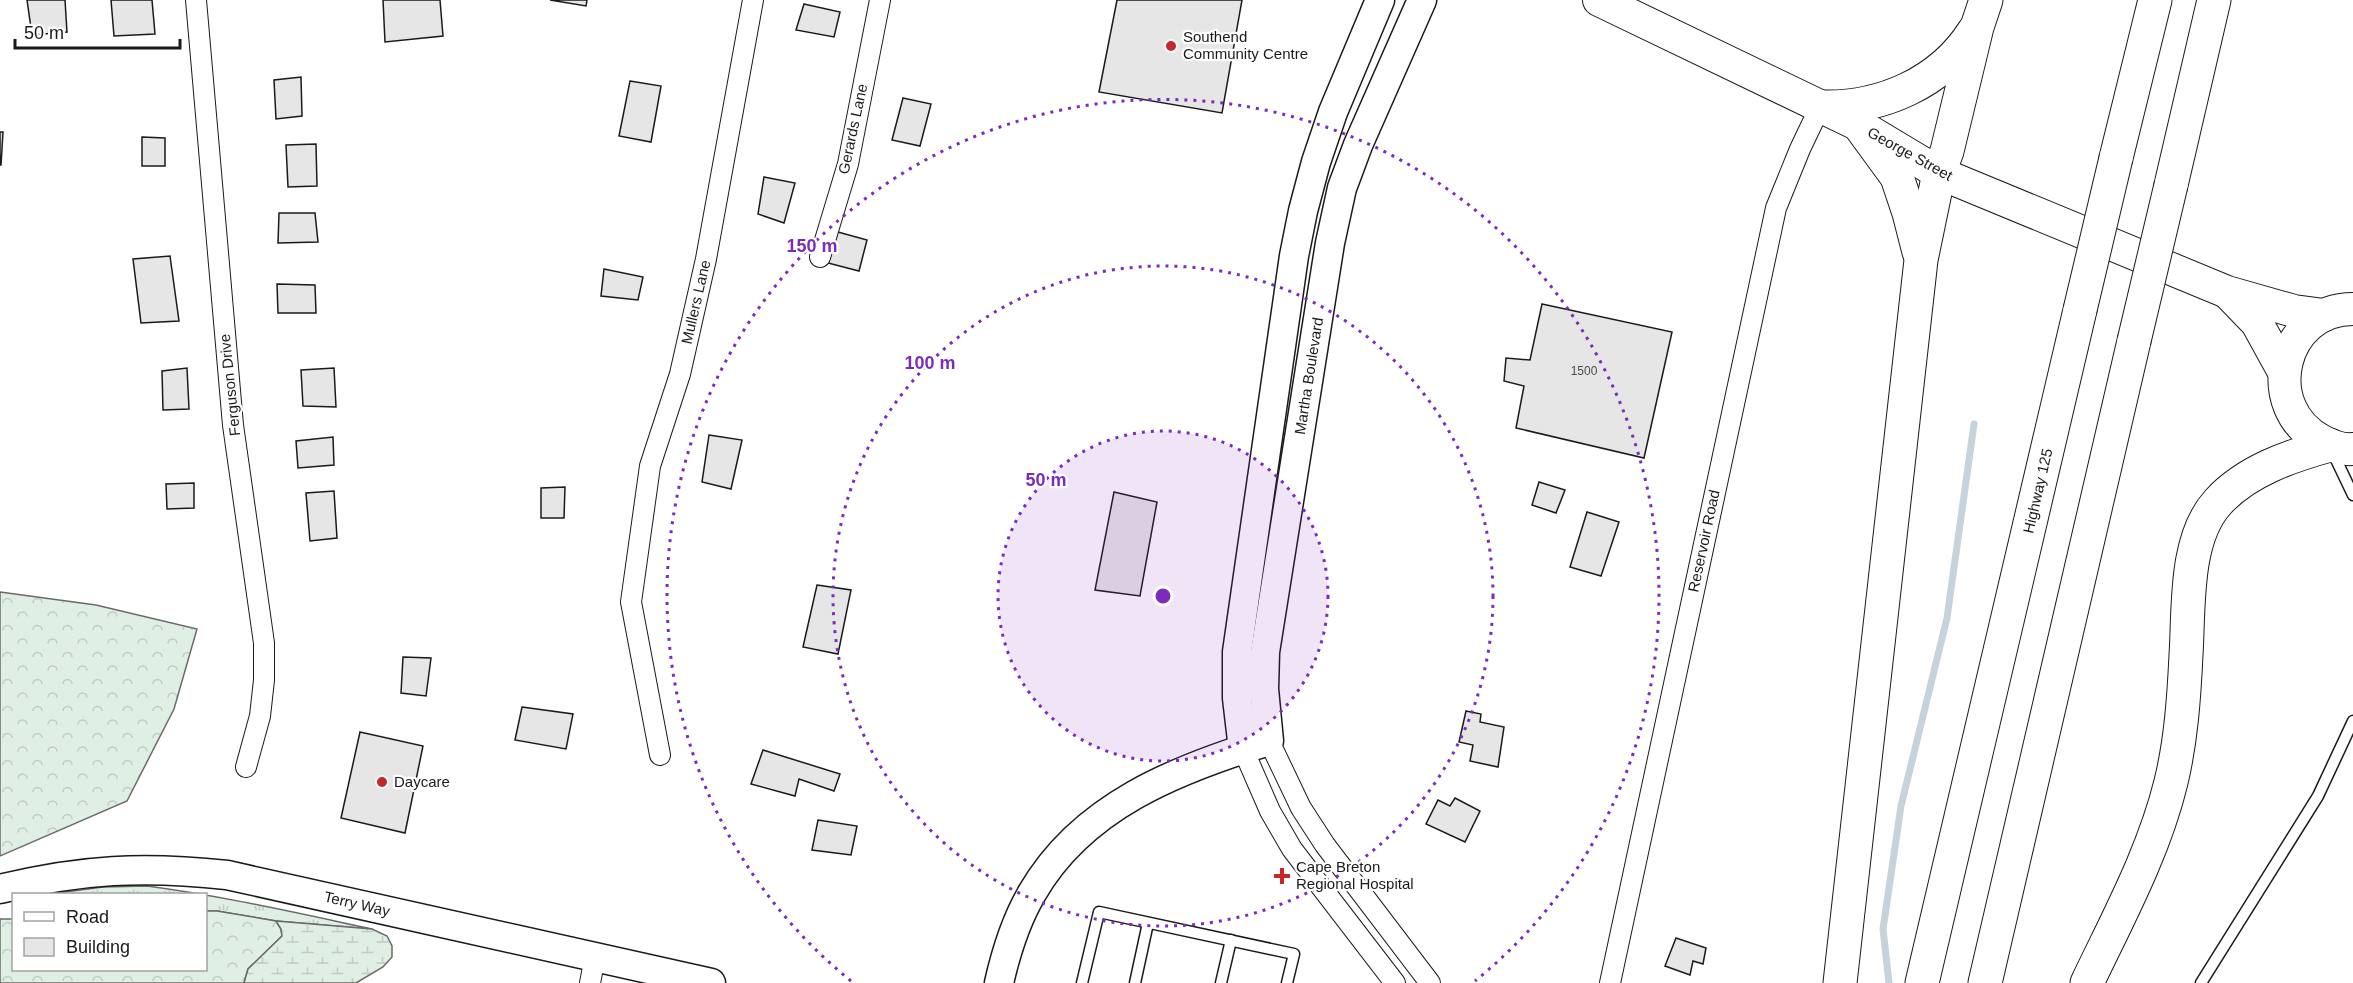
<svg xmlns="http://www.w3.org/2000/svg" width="2353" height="983" font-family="Arial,sans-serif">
  <defs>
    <pattern id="grass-tufts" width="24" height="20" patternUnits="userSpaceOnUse" patternTransform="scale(1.5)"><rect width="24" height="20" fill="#e0efe3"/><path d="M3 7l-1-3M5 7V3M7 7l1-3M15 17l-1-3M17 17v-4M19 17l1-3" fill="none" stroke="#c0ccc2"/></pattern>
    <pattern id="forest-crowns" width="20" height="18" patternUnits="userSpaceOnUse" patternTransform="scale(1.5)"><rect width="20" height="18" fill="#e0efe3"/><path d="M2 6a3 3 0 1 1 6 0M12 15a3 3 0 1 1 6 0" fill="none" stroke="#c0ccc2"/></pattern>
    <pattern id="wetland-marsh" width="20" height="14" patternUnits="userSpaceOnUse" patternTransform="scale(1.5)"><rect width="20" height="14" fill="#e0efe3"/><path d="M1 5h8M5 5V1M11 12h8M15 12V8" fill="none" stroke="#c0ccc2"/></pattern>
  </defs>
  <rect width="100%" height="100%" fill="#fff"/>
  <path fill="url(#grass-tufts)" stroke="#6a6a6a" stroke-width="1.5" d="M147,886C223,896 297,913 372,929L276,921L217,911H206V894H50L103,887Z"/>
  <g fill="url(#forest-crowns)" stroke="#6a6a6a" stroke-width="1.5">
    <polygon points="0,592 96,605 197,629 174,709 127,801 0,856"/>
    <polygon points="206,911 217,911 276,921 281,929 282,936 248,969 244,983 0,983 0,919 13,919 14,970 206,970"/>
  </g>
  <polygon fill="url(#wetland-marsh)" stroke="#6a6a6a" stroke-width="1.5" points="276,921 372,929 387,936 392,946 392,957 383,967 356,983 244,983 248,969 282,936 281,929"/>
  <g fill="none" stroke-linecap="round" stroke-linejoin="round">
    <polyline stroke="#c6d2dc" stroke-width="7" points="1889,983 1883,929 1901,806 1947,618 1974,424"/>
  </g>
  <g fill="#e6e6e6" stroke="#1a1a1a" stroke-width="1.5">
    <polygon points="27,0 65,0 67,32 32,35"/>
    <polygon points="111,0 152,0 155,34 114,36"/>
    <polygon points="383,0 440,0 443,36 385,42"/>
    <polygon points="550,0 587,0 586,6"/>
    <polygon points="1117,0 1242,0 1222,113 1099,92"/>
    <polygon points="804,4 840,12 834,37 796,30"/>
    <polygon points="301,77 302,116 276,119 274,80"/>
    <polygon points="630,81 661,86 651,142 619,136"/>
    <polygon points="903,98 931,104 920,146 892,140"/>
    <polygon points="0,132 3,132 1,165 0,165"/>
    <polygon points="142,137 165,138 165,166 142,166"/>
    <polygon points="316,144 317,186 288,187 286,145"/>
    <polygon points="764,177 795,183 784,223 758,214"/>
    <polygon points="279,213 315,213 318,242 278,243"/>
    <polygon points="838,232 867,240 859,271 828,263"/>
    <polygon points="170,256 179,321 141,323 133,259"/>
    <polygon points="604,269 643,277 638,300 601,296"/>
    <polygon points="277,284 315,285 316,313 278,313"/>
    <polygon points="1542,304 1672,332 1644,458 1516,428 1524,386 1504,381 1506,358 1530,360"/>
    <polygon points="187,368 189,409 163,410 162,371"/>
    <polygon points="334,368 336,407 303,406 301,370"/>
    <polygon points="709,435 742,440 731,489 702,482"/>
    <polygon points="333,437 334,465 298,468 296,441"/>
    <polygon points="1539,482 1565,490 1556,513 1532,505"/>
    <polygon points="194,483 194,508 167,509 166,484"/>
    <polygon points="565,487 564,518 541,518 541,488"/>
    <polygon points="334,491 337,538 310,541 306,493"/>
    <polygon points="1114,492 1157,502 1140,596 1095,590"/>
    <polygon points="1587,512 1619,522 1601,576 1570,567"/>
    <polygon points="817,585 851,590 838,654 803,647"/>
    <polygon points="403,657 431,658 426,696 401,693"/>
    <polygon points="522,707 573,714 566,749 515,740"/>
    <polygon points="1466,711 1481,714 1480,722 1504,727 1498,767 1470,761 1473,745 1459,742"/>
    <polygon points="360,732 423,746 405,833 341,818"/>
    <polygon points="763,750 840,774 834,791 799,779 795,796 751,784"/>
    <polygon points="1455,798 1480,811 1465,842 1426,824 1438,800 1450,806"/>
    <polygon points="818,820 857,826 851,855 812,850"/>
    <polygon points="1676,938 1706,948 1703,964 1693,961 1690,975 1665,966"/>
  </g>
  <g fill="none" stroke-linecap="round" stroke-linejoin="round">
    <g stroke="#1a1a1a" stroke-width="13">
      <g id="lane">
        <polyline points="2332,451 2353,495"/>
        <polyline points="1082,983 1099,912 1294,954 1287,983"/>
        <polyline points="1135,983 1148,923"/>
        <polyline points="1221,983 1231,940"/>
        <polyline points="2201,983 2318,796 2353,721"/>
      </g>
    </g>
    <g stroke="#1a1a1a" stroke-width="22">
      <g id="street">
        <polyline points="196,0 233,425 264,643 264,680 260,716 246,767"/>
        <polyline points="820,257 848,164 880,0"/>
        <polyline points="1269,741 1301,808 1325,845 1430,983"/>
        <polyline points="1243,749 1270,811 1292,849 1395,983"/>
        <polyline points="660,755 631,602 650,466 680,374 706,259 753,0"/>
        <polyline points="590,983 595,957"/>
        <polyline points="1610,983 1776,208 1800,149 1820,107"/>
      </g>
    </g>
    <g stroke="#1a1a1a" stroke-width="31">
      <g id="secondary">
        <polyline points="1243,749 1237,698 1237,652 1294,256 1303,211 1316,162 1333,112 1380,0"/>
        <path d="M0,889C81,869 144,866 227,875L711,983"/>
        <path d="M999,983C1006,952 1016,920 1032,893C1082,806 1177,769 1269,741L1264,689L1265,652L1330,243L1342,188L1358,145L1422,0"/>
      </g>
    </g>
    <g stroke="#1a1a1a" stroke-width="34">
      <g id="primary">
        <polyline points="1599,0 1859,125 1939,173 2227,292 2294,311 2324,315"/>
        <polyline points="2228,293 2257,323 2284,372"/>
        <path d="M2353,309C2281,309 2258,408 2322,441C2331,446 2342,450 2353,449"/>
      </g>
    </g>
    <g stroke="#1a1a1a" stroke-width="35">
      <g id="highway">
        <path d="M1820,107C1881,109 1941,83 1974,31"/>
        <polyline points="1859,125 1897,177 1909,213 1919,252"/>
        <polyline points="2116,158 2155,0"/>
        <polyline points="2171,185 2214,0"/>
        <polyline points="1840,983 1921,260 1939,173 1947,151 1977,27 1986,0"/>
        <polyline points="1922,983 2080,310"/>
        <polyline points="1985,983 2134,341"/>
        <path d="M2087,983C2118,918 2154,852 2171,782C2181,741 2184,697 2186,655C2189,609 2184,539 2218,502C2246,471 2290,456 2330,445"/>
      </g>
    </g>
    <use href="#lane" stroke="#fff" stroke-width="10"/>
    <use href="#street" stroke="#fff" stroke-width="20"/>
    <use href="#secondary" stroke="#fff" stroke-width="28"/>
    <use href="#primary" stroke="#fff" stroke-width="32"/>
    <use href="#highway" stroke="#fff" stroke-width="33"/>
    <g stroke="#1a1a1a" stroke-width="35" stroke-linecap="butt">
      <g id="highway-bridge">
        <polyline points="2080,310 2116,158"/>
        <polyline points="2134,341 2171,185"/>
      </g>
    </g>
    <use href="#highway-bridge" stroke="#fff" stroke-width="33"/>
  </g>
  <circle cx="1163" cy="596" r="165" fill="#7b2cbf" fill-opacity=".12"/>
  <g fill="none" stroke="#7b2cbf" stroke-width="3" stroke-dasharray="3 6">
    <circle cx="1163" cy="596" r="165"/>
    <circle cx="1163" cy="596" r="330"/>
    <path d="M851 981A496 496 0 1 1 1475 981"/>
  </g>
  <g fill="#c62828" stroke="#fff" stroke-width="2">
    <circle cx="1171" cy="46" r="6"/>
    <circle cx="382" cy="782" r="6"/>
    <path d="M1279 867h6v6h6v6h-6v6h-6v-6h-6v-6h6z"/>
  </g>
  <g text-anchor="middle" stroke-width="4.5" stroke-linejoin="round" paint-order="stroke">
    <g font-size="12" fill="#4d4d4d">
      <text x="1584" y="375">1500</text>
    </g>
    <g font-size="15" fill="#1a1a1a" stroke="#fff" text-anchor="start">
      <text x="1183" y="42">Southend<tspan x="1183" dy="17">Community Centre</tspan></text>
      <text x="394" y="787">Daycare</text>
      <text x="1296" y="872">Cape Breton<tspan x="1296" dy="17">Regional Hospital</tspan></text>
    </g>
    <g font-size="15" fill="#1a1a1a" stroke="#fff">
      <text transform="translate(853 129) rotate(-78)" y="5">Gerards Lane</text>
      <text transform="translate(1910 154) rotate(29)" y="5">George Street</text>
      <text transform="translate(696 302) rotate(-77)" y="5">Mullers Lane</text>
      <text transform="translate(1309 376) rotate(-81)" y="5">Martha Boulevard</text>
      <text transform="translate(230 385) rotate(-96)" y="5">Ferguson Drive</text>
      <text transform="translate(2038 491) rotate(-77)" y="5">Highway 125</text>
      <text transform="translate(1704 541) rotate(-78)" y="5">Reservoir Road</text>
      <text transform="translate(357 904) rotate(13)" y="5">Terry Way</text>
    </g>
  </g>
  <circle cx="1163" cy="596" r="9" fill="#7b2cbf" stroke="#fff" stroke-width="3"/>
  <g font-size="18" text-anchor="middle" font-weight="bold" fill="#7b2cbf" stroke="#fff" stroke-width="4.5" stroke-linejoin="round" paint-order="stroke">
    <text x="812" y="252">150 m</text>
    <text x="930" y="369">100 m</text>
    <text x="1046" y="486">50 m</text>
  </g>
  <rect x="12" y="893" width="195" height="78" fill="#ffffff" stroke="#a3a3a3" stroke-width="1.5"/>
  <rect x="24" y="912" width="30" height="9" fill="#ffffff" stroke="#a3a3a3" stroke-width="1.5"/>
  <text x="66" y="923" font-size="18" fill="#1a1a1a">Road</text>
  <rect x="24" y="938" width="30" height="18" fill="#e6e6e6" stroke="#a3a3a3" stroke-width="1.5"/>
  <text x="66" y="953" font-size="18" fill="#1a1a1a">Building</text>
  <path d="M15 39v9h165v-9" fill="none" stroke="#1a1a1a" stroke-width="3"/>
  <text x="24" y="39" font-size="18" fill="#1a1a1a" stroke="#ffffff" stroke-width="4.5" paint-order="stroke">50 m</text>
</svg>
